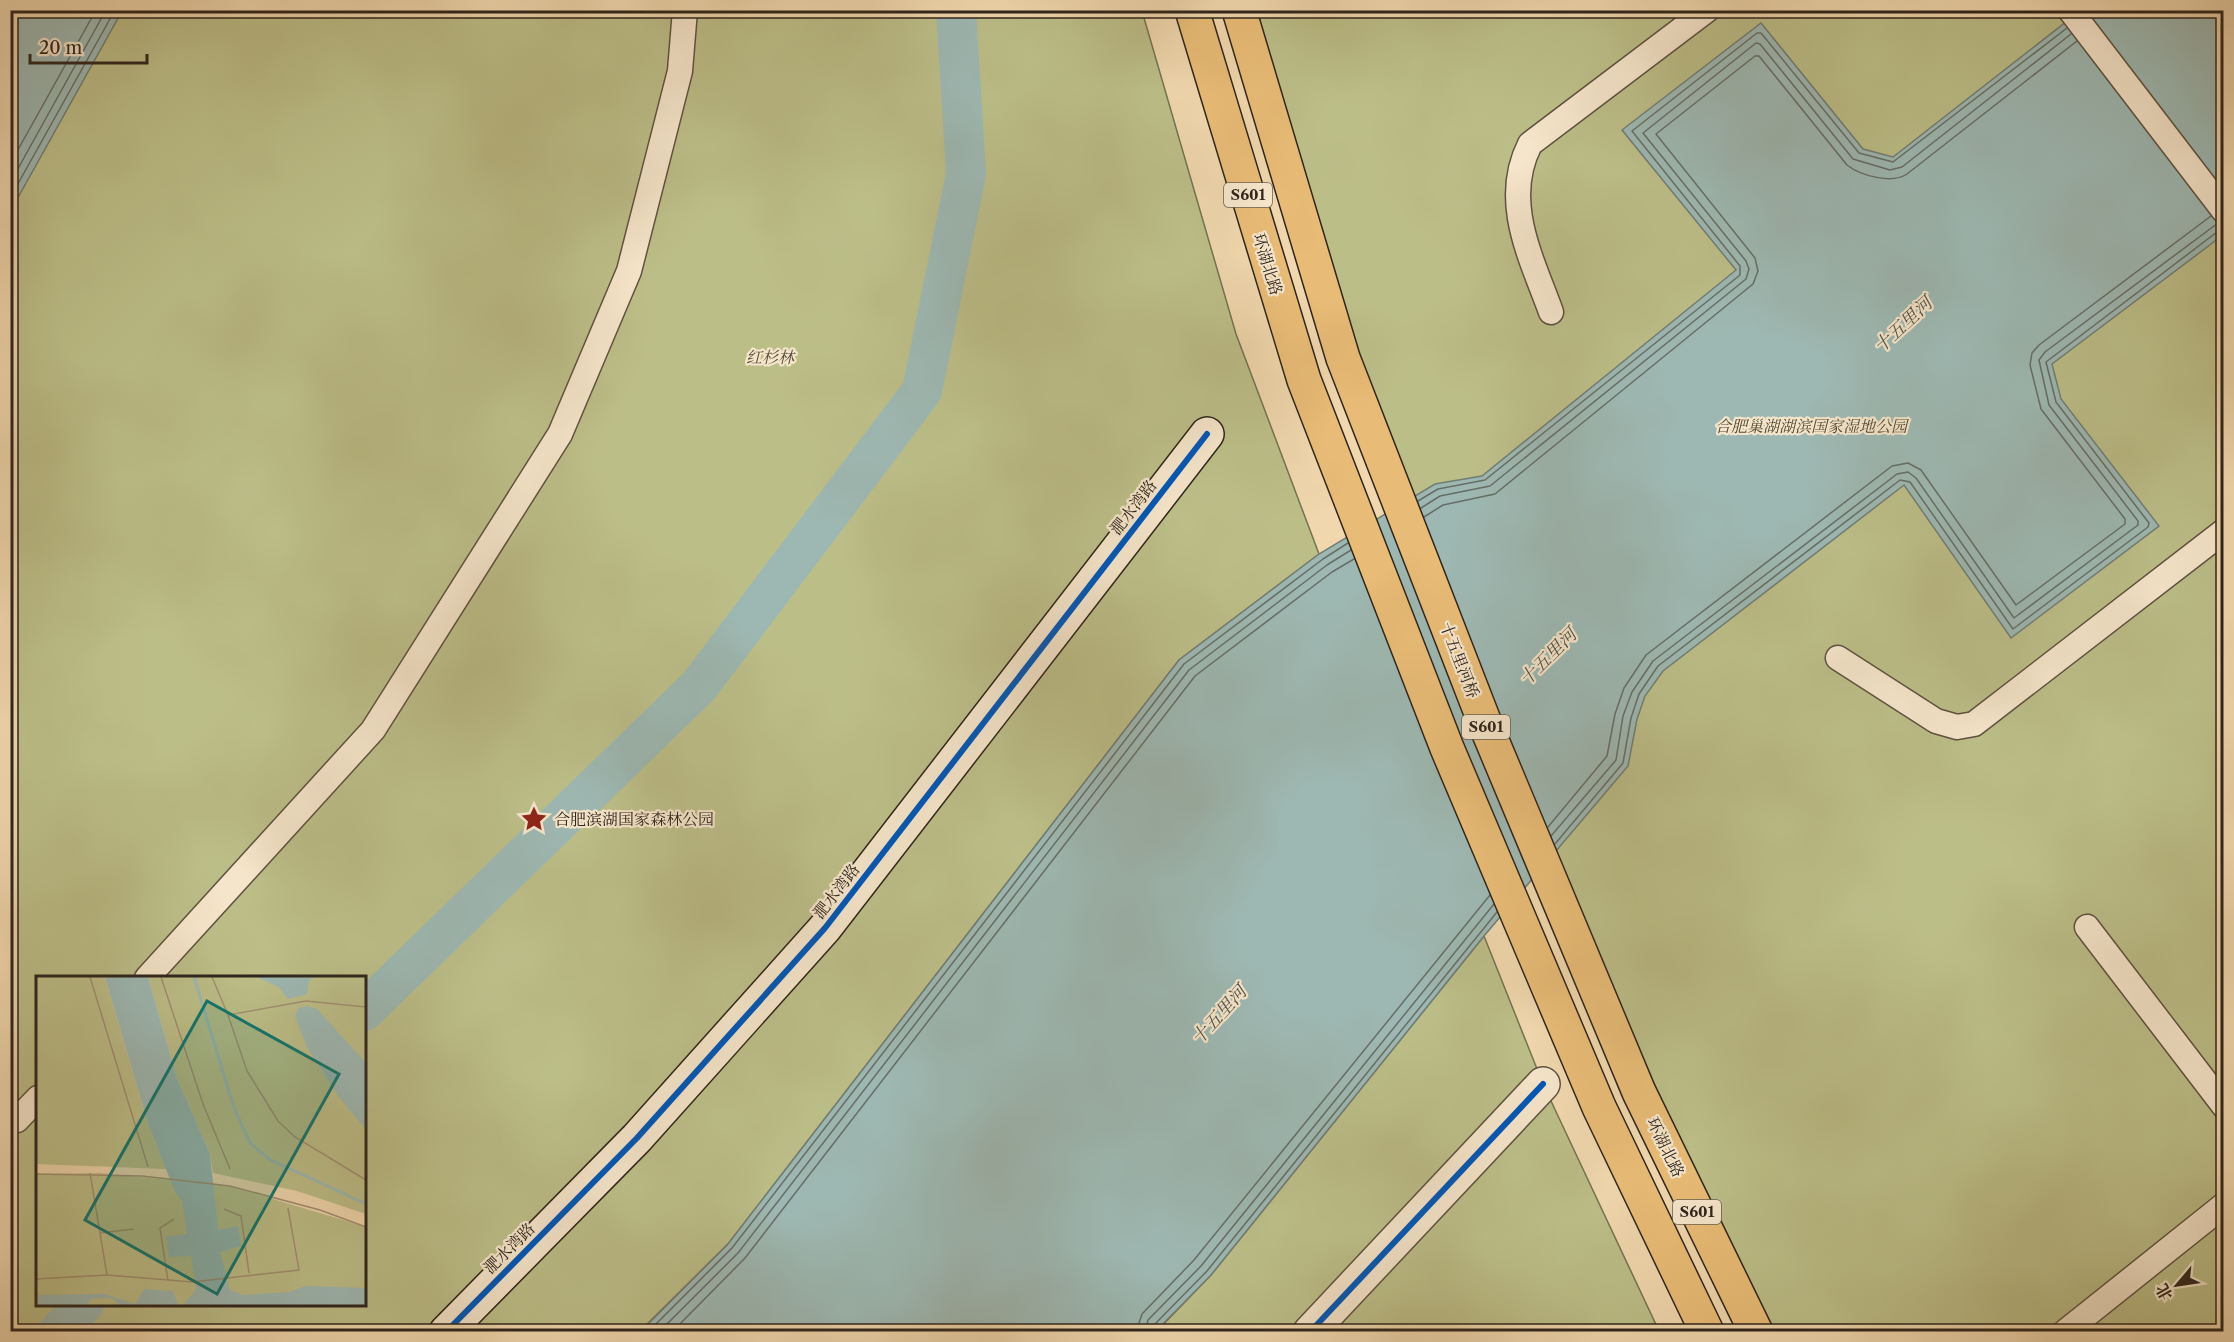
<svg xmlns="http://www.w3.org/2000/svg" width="2234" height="1342" font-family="'Libre Caslon Text','Noto Serif SC',serif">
  <rect width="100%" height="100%" fill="#f0d7ad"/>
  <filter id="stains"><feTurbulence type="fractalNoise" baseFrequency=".00333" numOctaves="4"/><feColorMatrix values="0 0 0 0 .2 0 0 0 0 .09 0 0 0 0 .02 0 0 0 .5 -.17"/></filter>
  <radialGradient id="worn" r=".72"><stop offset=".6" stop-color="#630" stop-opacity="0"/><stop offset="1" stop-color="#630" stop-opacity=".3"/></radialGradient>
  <g fill="#bcbe88" stroke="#757252" stroke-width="1.5" fill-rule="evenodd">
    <path d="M11,11H1142L1236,334L1319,554L1179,660L728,1244L640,1331H11ZM38,978H364V1304H38Z"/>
    <polygon points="1239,11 2223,11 2223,1331 1756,1331 1488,731"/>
    <polygon points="1484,936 1543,1084 1659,1331 1156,1332 1211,1275"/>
  </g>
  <g fill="#9db8b2" stroke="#717d76" stroke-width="1.5">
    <polygon points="11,10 122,11 11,210 10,11"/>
    <polygon points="2080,11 2223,11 2223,235 2052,364 2061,399 2159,526 2011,638 1904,485 1663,671 1645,696 1637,719 1628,766 1484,936 1211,1275 1156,1331 640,1332 728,1244 1179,660 1319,554 1435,484 1482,476 1736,270 1622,130 1761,23 1863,149 1893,157"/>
  </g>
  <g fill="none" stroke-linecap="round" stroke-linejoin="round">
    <g stroke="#666e67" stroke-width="1.5">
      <polyline points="10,164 96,10"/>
      <polyline points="10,183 106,10"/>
      <polyline points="10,198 115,10"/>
      <polyline points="1418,501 1438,489 1485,480 1740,275 1740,266 1632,131 1757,33 1761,33 1859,153 1893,162 2067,28"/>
      <polyline points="1421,508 1440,496 1490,486 1746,279 1749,269 1746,261 1643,133 1756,43 1760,44 1853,159 1890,170 1902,167 2071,34"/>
      <path d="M1424,517L1443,505L1495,494L1753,284L1758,271L1755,258L1656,134L1755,56H1759L1847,165C1861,176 1892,184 1907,174L2077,41"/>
      <polyline points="1548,827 1607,756 1615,714 1624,688 1646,655 1892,466 1908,463 1921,470 2016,605 2125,524 2125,519 2041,409 2030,365 2032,353 2039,345 2211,216"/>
      <polyline points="1551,836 1616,760 1623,716 1632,692 1653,661 1897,474 1908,472 1916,478 2014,618 2138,525 2138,521 2049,405 2039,360 2045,352 2218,223"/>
      <polyline points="1555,844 1623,763 1631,718 1639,694 1658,666 1900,480 1910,482 2013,629 2148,527 2149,523 2056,402 2046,362 2217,232 2224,230"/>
      <polyline points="648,1332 732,1248 1184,664 1323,559 1348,543"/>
      <polyline points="659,1332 738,1253 1189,670 1327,565 1351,550"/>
      <polyline points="672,1332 745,1258 1195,676 1332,572 1354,559"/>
      <polyline points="1136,1332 1142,1314 1194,1260 1490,895"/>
      <polyline points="1145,1332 1148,1320 1201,1266 1494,904"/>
      <polyline points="1152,1332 1154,1325 1207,1271 1497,912"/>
    </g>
    <g stroke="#9db8b2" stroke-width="40">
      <polyline points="364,1011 699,686 922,391 966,174 956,10"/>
      <polyline points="58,1332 84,1304"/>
    </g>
    <g stroke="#5e5240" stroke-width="27">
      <g id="lane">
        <polyline points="2070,10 2224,211"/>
        <path d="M1551,312C1531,257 1501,201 1530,144L1707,10"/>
        <polyline points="1838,658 1936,721 1957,727 1974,724 2224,531"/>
        <polyline points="2087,927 2224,1106"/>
        <polyline points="147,978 373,730 560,434 629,271 680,71 685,10"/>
        <polyline points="10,1113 17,1120 38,1098"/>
        <polyline points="2065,1332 2224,1205"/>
      </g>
    </g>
    <g stroke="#5e5240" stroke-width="36">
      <polyline id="street" points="1310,1332 1543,1084"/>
    </g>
    <g stroke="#2e251c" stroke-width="36">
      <polyline id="secondary" points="446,1332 637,1138 825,928 1207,434"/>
    </g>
    <g stroke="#2e251c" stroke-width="36">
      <g id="primary">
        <polyline points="1192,10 1304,380 1447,748 1599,1107 1707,1332"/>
        <polyline points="1239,10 1343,358 1488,731 1639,1092 1756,1332"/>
      </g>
    </g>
    <use href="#lane" stroke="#f5e5ca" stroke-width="24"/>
    <use href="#street" stroke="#f5e5ca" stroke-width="33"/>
    <use href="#secondary" stroke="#f5e5ca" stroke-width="33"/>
    <use href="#primary" stroke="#e8bc76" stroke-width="33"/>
    <g stroke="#f5e5ca" stroke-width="10">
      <g id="cycleway">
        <polyline points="446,1332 637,1138 825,928 1207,434"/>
        <polyline points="1310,1332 1543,1084"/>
      </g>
    </g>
    <use href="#cycleway" stroke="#0057b8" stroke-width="6"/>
  </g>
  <defs>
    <g id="sight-bare" transform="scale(2.07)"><path d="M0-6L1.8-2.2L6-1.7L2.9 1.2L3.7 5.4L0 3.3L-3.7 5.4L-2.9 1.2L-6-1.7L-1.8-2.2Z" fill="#8f2418" stroke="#f5e5ca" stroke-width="2.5" paint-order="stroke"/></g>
  </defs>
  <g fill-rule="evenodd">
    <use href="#sight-bare" x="534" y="819"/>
  </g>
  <g text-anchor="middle" stroke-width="4.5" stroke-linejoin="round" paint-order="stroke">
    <g fill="#f5e5ca" stroke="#6a5f50" stroke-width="1.5">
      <rect x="1224" y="183" width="48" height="24" rx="4.5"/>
      <rect x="1462" y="715" width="48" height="24" rx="4.5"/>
      <rect x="1673" y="1200" width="48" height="24" rx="4.5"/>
    </g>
    <g font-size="15" font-weight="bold" fill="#2e251c">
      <text x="1248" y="200">S601</text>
      <text x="1486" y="732">S601</text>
      <text x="1697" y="1217">S601</text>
    </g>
    <g font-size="16" fill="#2e251c" stroke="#f5e5ca">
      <text transform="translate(1268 264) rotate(73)" y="6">环湖北路</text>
      <text transform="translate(1133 507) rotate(-52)" y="6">淝水湾路</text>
      <text transform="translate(1460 660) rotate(69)" y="6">十五里河桥</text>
      <text transform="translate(836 891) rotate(-52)" y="6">淝水湾路</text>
      <text transform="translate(1666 1147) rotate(64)" y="6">环湖北路</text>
      <text transform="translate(509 1248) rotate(-45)" y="6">淝水湾路</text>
    </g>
    <g font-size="16" font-style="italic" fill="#524b37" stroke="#f5e5ca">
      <text x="770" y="363">红杉林</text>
      <text x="1811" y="432">合肥巢湖湖滨国家湿地公园</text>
    </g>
    <g font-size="16" fill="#2e251c" stroke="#f5e5ca" text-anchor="start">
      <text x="554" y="825">合肥滨湖国家森林公园</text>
    </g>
    <g font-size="18" font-style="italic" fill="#4f5149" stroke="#f5e5ca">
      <text transform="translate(1903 325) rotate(-43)" y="6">十五里河</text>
      <text transform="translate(1548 657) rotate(-45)" y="6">十五里河</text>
      <text transform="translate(1219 1015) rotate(-48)" y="6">十五里河</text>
    </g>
  </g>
  <g transform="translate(36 976)">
    <rect width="330" height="330" fill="#f0d7ad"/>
    <path d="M0,1H69L112,148L130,193L0,188ZM112,1H330V238L261,215L177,197L174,178L141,102ZM64,197L194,210L330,251V329H0V198Z" fill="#bcbe88"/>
    <path d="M69,1H112L141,102L174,178L182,254L202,250L205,270L184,276L194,314L207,319L253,316L270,310L330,312V329H147L160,313L155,280L133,281L130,261L151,258L146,225L139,216L112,148ZM221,1H278L273,4L271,18L252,23L243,11ZM271,30L281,33L330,87V154L302,120L271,71L259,40L263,32ZM108,313L137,315L142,329H83L77,323L66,322L55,323L51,329H0V319L69,318L99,328Z" fill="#9db8b2"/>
    <path fill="none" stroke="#9db8b2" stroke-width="3" d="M158,1L197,129L214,167L233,183L330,228"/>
    <path fill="none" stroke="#a29073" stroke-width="1.5" d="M54,1L112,191M125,1L167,128L194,193M176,1L192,39M330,31L270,25L192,39L211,95L242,145L259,161L330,204M0,198L106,200L194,210L284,234L330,251M188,233L205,240L213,297M64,257L98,253M71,299L157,306L263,294L252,232M0,303L71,299L54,197M132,305L124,252L138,243"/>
    <path fill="#0f766e" fill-opacity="0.15" stroke="#0f766e" stroke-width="3" d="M171,25L303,98L181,318L49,244Z"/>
    <rect width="330" height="330" fill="none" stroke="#2e251c" stroke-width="3"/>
  </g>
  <rect width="2234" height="1342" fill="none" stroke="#f0d7ad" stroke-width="36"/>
  <rect x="12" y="12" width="2210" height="1318" fill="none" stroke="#2e251c" stroke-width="3"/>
  <rect x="18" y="18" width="2198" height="1306" fill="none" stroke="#2e251c" stroke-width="1.5"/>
  <g transform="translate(2177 1285) rotate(241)" stroke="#f5e5ca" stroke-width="4.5" paint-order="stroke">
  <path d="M0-4.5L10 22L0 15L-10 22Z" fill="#2e251c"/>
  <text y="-9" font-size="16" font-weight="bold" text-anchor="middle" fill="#2e251c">北</text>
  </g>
  <path d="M30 54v9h117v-9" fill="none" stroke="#2e251c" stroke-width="3"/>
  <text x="39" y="54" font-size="18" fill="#2e251c" stroke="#f5e5ca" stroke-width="4.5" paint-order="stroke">20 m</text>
  <rect width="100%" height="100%" filter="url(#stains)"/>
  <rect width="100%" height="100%" fill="url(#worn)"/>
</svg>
